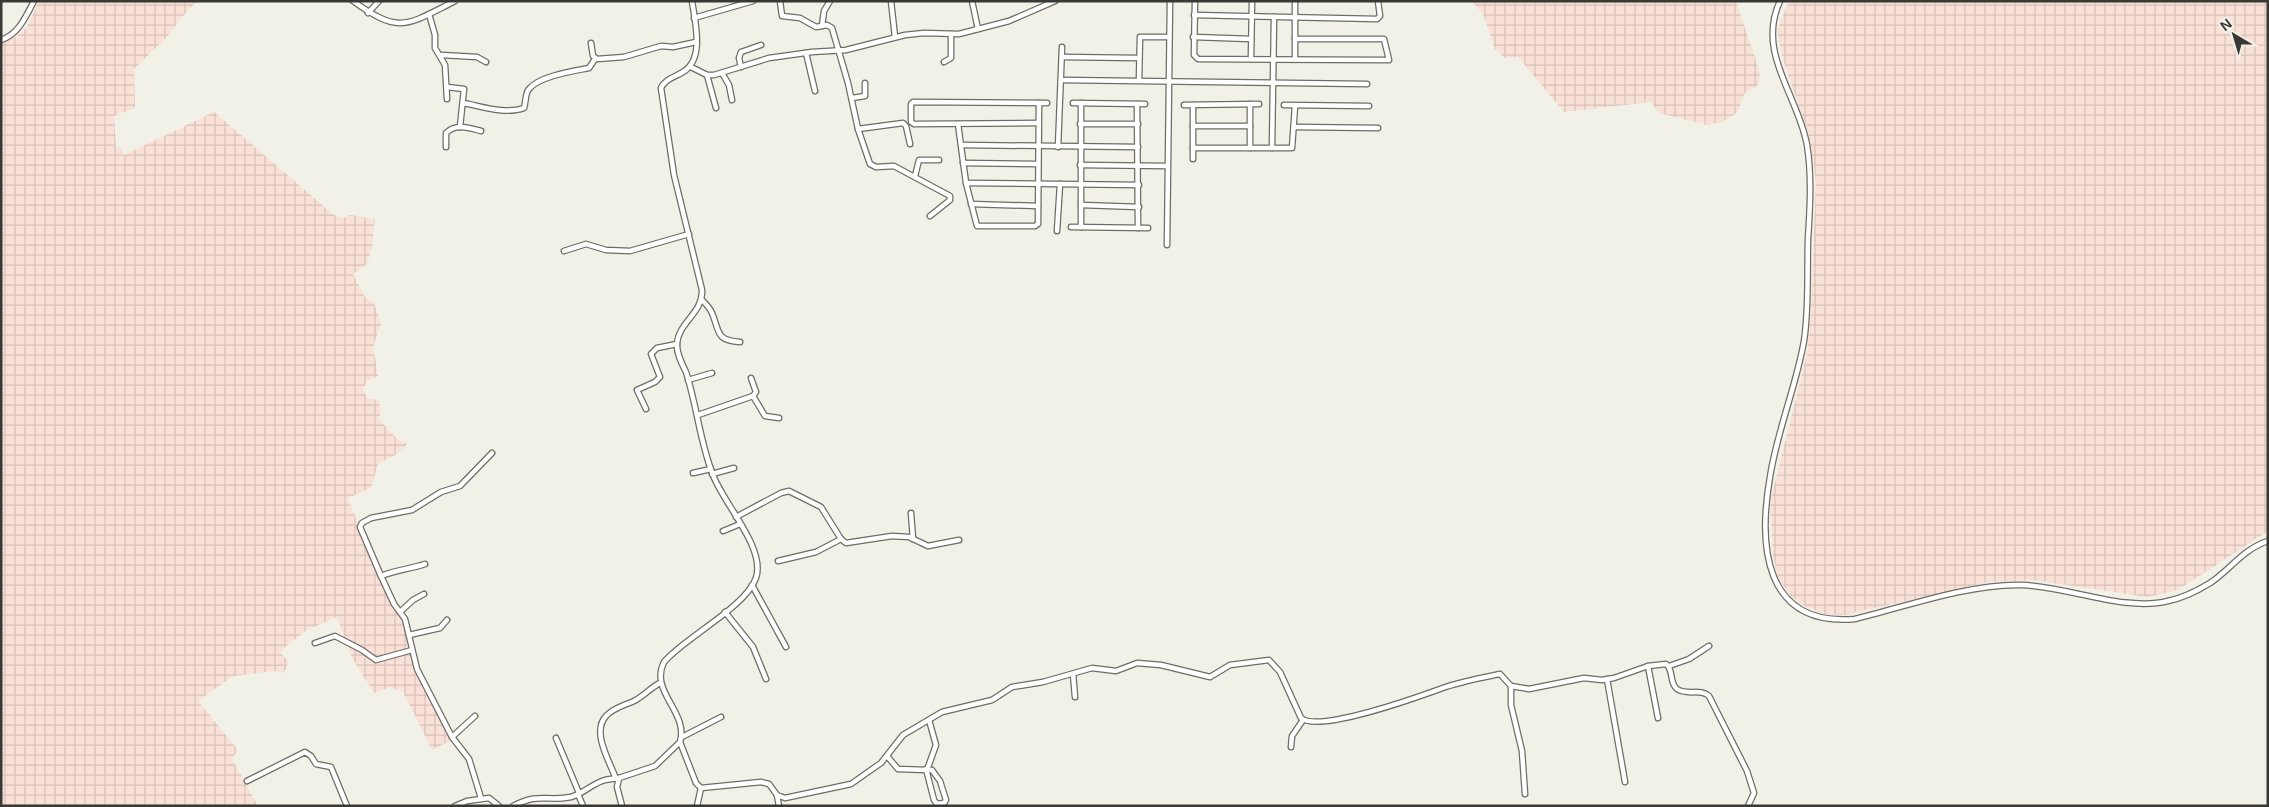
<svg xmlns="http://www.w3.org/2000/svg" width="2269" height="807" font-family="Arial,sans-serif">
  <defs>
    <pattern id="industrial-grid" width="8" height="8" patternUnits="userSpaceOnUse" patternTransform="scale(1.25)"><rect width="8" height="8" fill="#fae1d8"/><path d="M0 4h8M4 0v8" fill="none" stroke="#d7c2ba"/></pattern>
  </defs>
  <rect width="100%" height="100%" fill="#f2f1e7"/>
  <g fill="url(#industrial-grid)">
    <polygon points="39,1 197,1 180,19 169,35 134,69 135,108 114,116 116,146 121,148 124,155 214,112 334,215 343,218 350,215 375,219 372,247 367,264 353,274 365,297 374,303 381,324 373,347 378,376 367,381 363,390 367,398 378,400 381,410 379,419 397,439 407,444 397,454 378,464 371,488 348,498 371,557 404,623 408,650 421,684 452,740 432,750 403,692 390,687 374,693 352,658 337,617 307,630 285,647 280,653 289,661 284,673 273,671 233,676 198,701 238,750 232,759 258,806 1,806 1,42 16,37 27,27"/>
    <polygon points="1472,1 1736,1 1760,73 1758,85 1744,94 1738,112 1722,122 1707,125 1659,113 1651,102 1564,112 1518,57 1505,58 1495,49 1484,16"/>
    <polygon points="1789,1 2268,1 2268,531 2178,590 2148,597 2032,580 1989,582 1845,615 1822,614 1801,604 1789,594 1778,577 1773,555 1770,502 1807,354 1811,311 1816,181 1809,135 1783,60 1777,31"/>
  </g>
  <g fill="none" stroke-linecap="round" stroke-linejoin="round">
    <g stroke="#6e6c64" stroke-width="7">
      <g id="street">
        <path d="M353,1C400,35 407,25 455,1"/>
        <polyline points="780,1 782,16 800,18 816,27 827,25 832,28 848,83 858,129 870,164 876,167 894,166 950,196 950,200 930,216"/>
        <polyline points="891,1 895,37"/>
        <polyline points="972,1 978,29"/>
        <polyline points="1195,1 1194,55 1198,59 1389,60 1384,39 1295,39"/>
        <path d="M1780,1C1756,53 1798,95 1807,145C1812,176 1810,208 1808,239C1807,273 1809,309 1804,341C1796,387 1777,431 1770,477C1758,546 1764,627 1855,619C1904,607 1972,583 2022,585C2067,586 2124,612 2168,601C2183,598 2197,591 2210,583C2230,570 2243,549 2268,541"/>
        <polyline points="368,13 379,1"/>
        <polyline points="429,14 435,35 435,48 445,65 447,99"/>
        <polyline points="1194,15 1377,19 1380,16 1378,1"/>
        <polyline points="694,18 753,1"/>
        <polyline points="822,26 824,11 830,1"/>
        <polyline points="1193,37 1251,39"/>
        <path d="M1,40C19,34 26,16 34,1"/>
        <polyline points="591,43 593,56 597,59 624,57 661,46 673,47 696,42"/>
        <polyline points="806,53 815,91"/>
        <polyline points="441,55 477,57 486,62"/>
        <polyline points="1062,57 1138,58"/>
        <polyline points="1251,59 1252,1"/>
        <polyline points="1295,59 1295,1"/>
        <polyline points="944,62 951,58 951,34"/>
        <polyline points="691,67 707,75 714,75 769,58 812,52 846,50 905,35 924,33 959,34 1009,21 1055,1"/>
        <polyline points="741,67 739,58 741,52 761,45"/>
        <polyline points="722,73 729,85 732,100"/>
        <polyline points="707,75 716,108"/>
        <polyline points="1061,80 1367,84"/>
        <polyline points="1139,80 1140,37 1169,37"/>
        <polyline points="447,87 464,89 460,127"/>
        <polyline points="852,98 865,96 865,83"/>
        <path d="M463,103C481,106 506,115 524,108C526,102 525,93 529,89C539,76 574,71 589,68L595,59"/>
        <polyline points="1073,103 1145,104"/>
        <polyline points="1081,103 1081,227"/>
        <polyline points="1137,104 1138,228"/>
        <polyline points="1250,104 1250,148"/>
        <polyline points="1184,105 1259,104"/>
        <polyline points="1284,105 1369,106"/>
        <polyline points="1038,123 914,124 911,122 911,104 913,102 1047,103"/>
        <polyline points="958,124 966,183 977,226 1035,226 1038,224 1039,103"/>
        <polyline points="1080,124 1138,124"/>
        <polyline points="1193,126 1250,126"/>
        <polyline points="1294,127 1378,128"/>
        <polyline points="858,129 903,123 906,126 910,144"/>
        <polyline points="962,145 1138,147"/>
        <path d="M446,147V133C456,123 469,128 481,131"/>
        <polyline points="1058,147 1062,47"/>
        <polyline points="1193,148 1292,148 1295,106"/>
        <polyline points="1272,148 1274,17"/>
        <polyline points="1193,159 1193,105"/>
        <polyline points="963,163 1038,164"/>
        <polyline points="1080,165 1167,166"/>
        <polyline points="915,176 919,160 939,160"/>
        <polyline points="966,183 1139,185"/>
        <polyline points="971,204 1038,206"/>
        <polyline points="1081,205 1139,207"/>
        <polyline points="1071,227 1148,228"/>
        <polyline points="1057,231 1060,184"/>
        <polyline points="1167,245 1170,1"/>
        <polyline points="564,251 586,244 606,250 630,251 689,234"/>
        <path d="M702,300C706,304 710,308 712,313C720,332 715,340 740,342"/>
        <polyline points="688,380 712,373"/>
        <polyline points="753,396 765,416 779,418"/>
        <polyline points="646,409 637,390 655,382 660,377 651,354 657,348 677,344"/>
        <polyline points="698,415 753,396 756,392 751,378"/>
        <polyline points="693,473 711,469"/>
        <polyline points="712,474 734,468"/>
        <polyline points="911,513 913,539"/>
        <polyline points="736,517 781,493 789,491 821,507 841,539 846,543 892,536 909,537 928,546 959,540"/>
        <polyline points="723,531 740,524"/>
        <polyline points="778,561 816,552 841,539"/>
        <path d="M381,576C396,570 410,569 425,564"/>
        <polyline points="752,585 786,647"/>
        <polyline points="400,612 413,600 424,594"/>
        <polyline points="725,612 753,647 766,679"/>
        <polyline points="409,635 440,628 447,620"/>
        <polyline points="315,643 335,636 362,650 376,660 412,650"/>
        <polyline points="1648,666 1658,718"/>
        <polyline points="1669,666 1689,659 1709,646"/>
        <polyline points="1073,674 1075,697"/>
        <polyline points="1607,679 1625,782"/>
        <polyline points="1511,686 1511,705 1522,751 1525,794"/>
        <polyline points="452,737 475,716"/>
        <polyline points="682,737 721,717"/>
        <polyline points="556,738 579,793"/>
        <path d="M680,742L696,783L701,788L761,782L769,784L777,795L785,798L851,784L881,763L903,735L942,712L992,700L1012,687L1043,682L1092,668L1116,671L1137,663L1161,665L1210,677L1230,665L1269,660L1280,672L1301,718C1318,733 1418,697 1440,689C1459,682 1480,678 1500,674L1511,686L1529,689L1584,678L1602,680L1614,678L1648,666L1666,664C1674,670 1669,683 1677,689C1687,696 1700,688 1709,696L1747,771L1754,793L1748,806"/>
        <polyline points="1291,747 1292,736 1303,720"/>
        <polyline points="887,756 898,769 927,770 936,745 929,720"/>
        <polyline points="926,769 934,800 937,804 944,803 946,800 940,781 932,770 927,770"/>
        <path d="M616,779C610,762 591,732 606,716C613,708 625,705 634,701C644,696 650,688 660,683"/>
        <polyline points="247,781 305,752 311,756 316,764 331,767 347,806"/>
        <polyline points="578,794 583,806"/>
        <polyline points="777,795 779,806"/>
        <polyline points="481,798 469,759 452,737 417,669 405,619 394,604 381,576 360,527 362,523 371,518 412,510 441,492 460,486 492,453"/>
        <polyline points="455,806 467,801 489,798 499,806"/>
        <path d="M513,806C540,792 546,802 571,797C582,794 591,785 602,781C607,779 613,779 618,778"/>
        <path d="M622,806L617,787L619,778L655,766L680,742C689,712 649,692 664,662C685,637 745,608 756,578C766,548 723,503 713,475C700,443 697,406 686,372C682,364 676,353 677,343C679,322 703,313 702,290L674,175L661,88C665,79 675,77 683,72C705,59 695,22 692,1"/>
        <polyline points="697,806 701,788"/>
      </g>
    </g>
    <use href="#street" stroke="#fff" stroke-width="4.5"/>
  </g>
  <rect width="2269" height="807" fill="none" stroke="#383834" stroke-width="5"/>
  <g transform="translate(2234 35) rotate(322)" stroke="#f2f1e7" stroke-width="4" paint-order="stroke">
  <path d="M0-4L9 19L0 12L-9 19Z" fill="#383834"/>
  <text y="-8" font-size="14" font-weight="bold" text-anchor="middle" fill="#383834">N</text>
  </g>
</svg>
